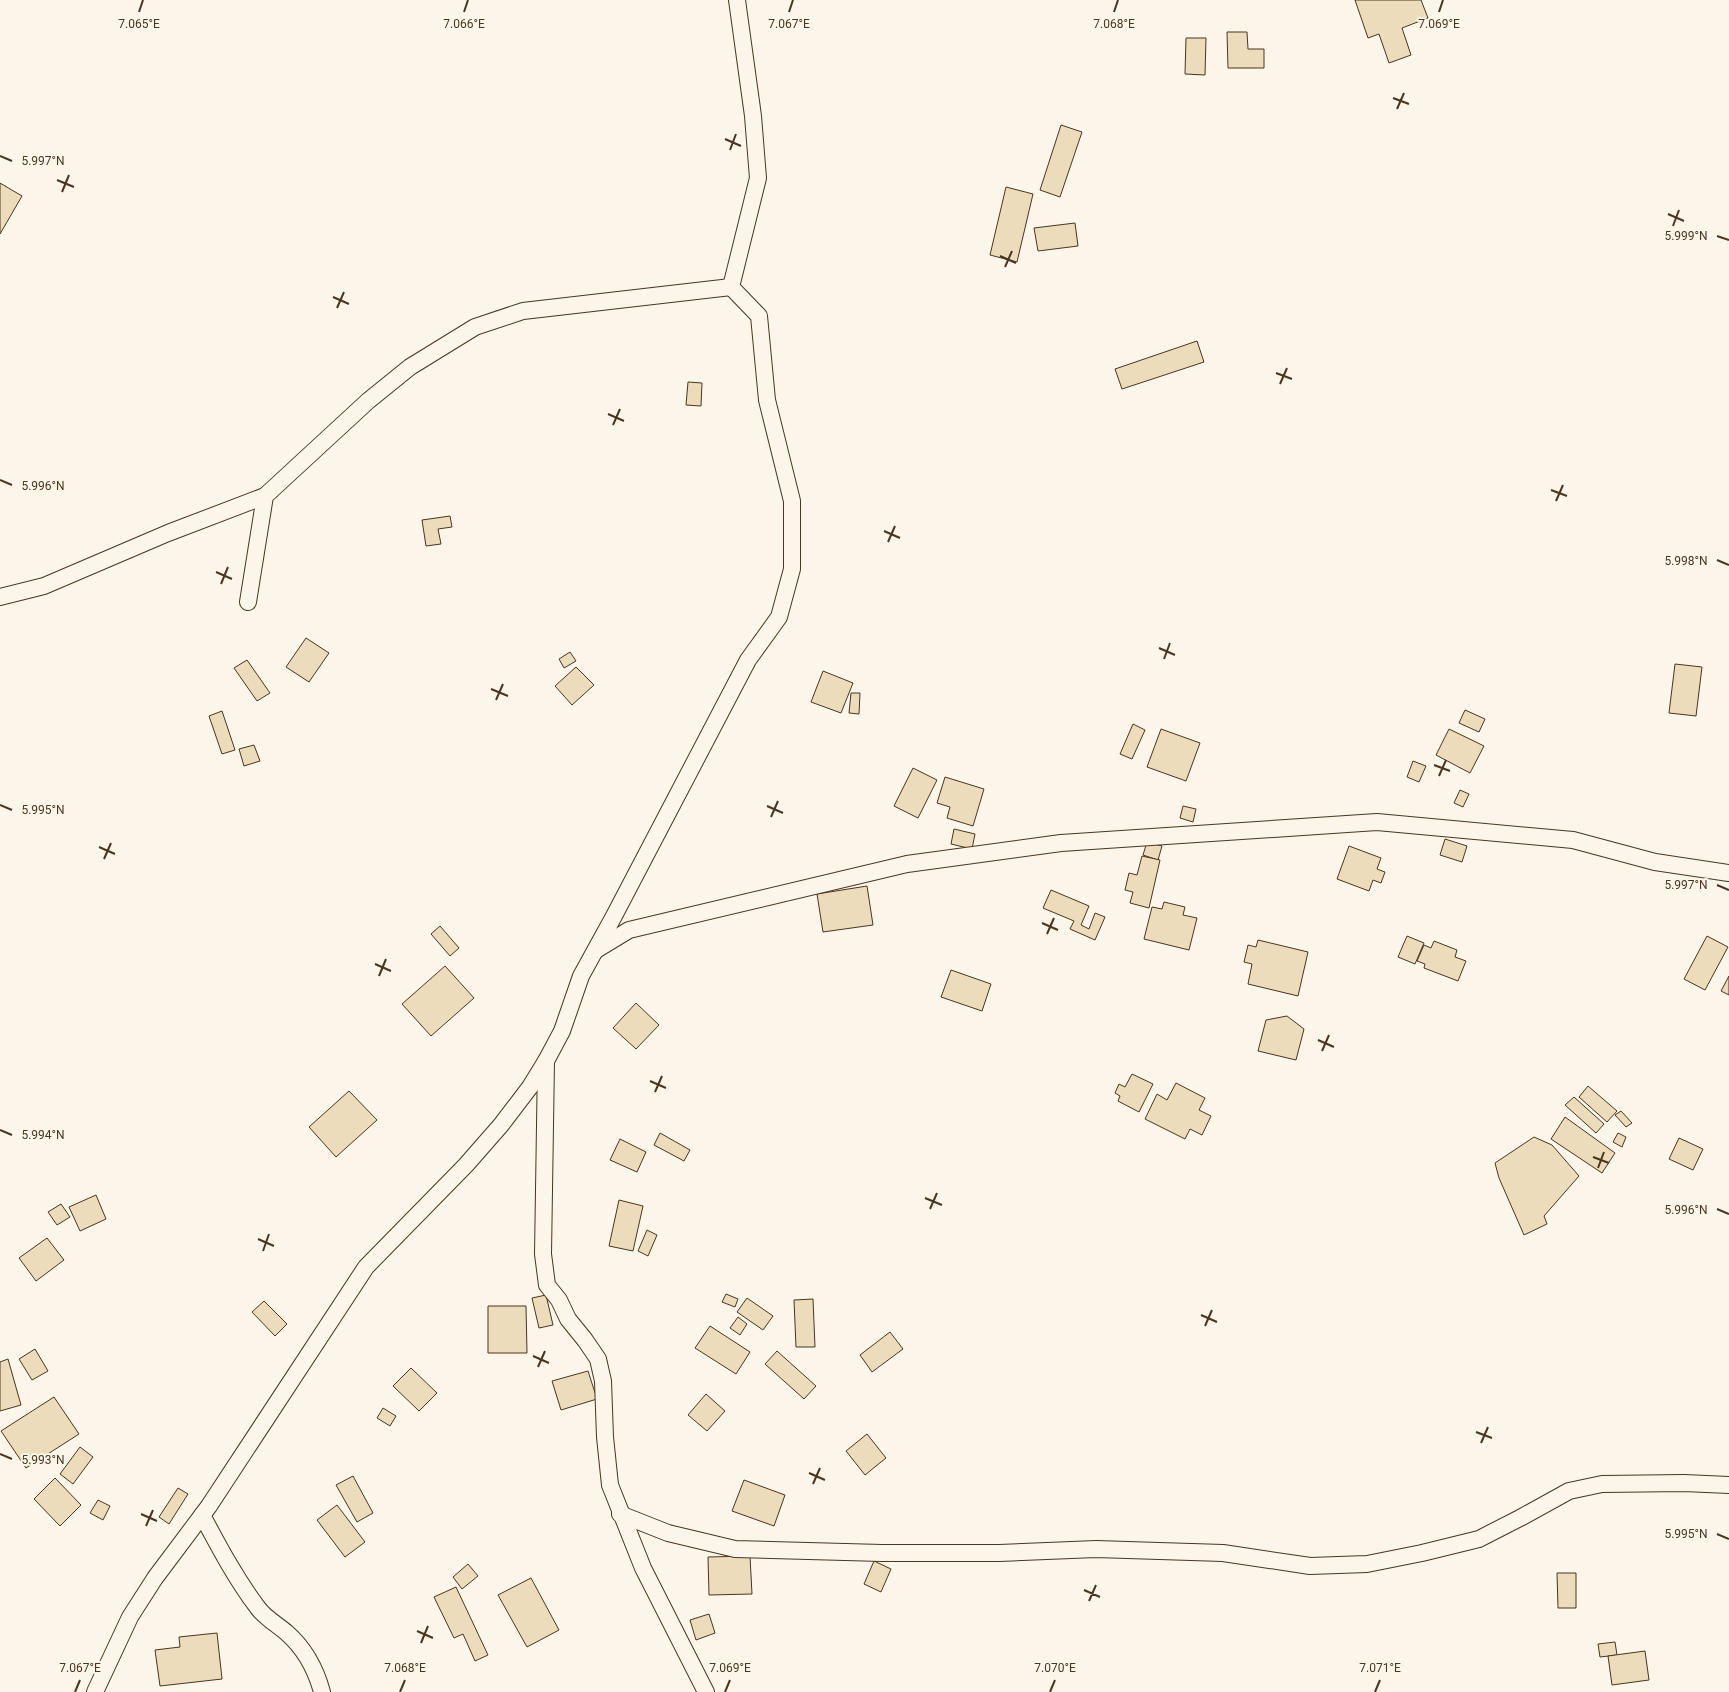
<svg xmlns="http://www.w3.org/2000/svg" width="1729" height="1692" font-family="Roboto,sans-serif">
  <rect width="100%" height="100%" fill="#fbf6e9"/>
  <g fill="#ecdcbc" stroke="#4a3520">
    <polygon points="1355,0 1421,0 1428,18 1402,28 1411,55 1389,63 1379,34 1368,38"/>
    <polygon points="1227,32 1247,32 1248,49 1264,49 1264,68 1228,68"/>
    <polygon points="1186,38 1206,38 1205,75 1185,74"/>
    <polygon points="1061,125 1082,132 1060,197 1040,190"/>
    <polygon points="0,183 22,196 0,234"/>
    <polygon points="1006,187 1033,194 1017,262 990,255"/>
    <polygon points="1075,223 1078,246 1038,251 1034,228"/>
    <polygon points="1197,341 1204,362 1122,389 1115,369"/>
    <polygon points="688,382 702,383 701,406 686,405"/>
    <polygon points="450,516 452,527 438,529 441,544 426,546 422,520"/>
    <polygon points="306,638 329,653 309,682 286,667"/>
    <polygon points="570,652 576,661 564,668 559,659"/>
    <polygon points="247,660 270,693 257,701 234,668"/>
    <polygon points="1675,664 1702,667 1696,716 1669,713"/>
    <polygon points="576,667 594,685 572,705 555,686"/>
    <polygon points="823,671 853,683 841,713 811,702"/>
    <polygon points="851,693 860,693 859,714 849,713"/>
    <polygon points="1465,710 1485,719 1479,732 1459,723"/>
    <polygon points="222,711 235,750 222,754 209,716"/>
    <polygon points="1133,724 1145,730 1132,759 1120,754"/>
    <polygon points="1161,729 1200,743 1186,781 1147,767"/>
    <polygon points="1449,729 1484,746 1470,773 1436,755"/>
    <polygon points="254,745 260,761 244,766 239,749"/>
    <polygon points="1413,761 1426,766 1419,782 1407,777"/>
    <polygon points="913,768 937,780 918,818 894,806"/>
    <polygon points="945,777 984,789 973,826 947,818 950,807 937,803"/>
    <polygon points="1460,790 1469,794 1463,807 1454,803"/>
    <polygon points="1183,806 1196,809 1193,822 1180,818"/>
    <polygon points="954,829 975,834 972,849 951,844"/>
    <polygon points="1445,839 1467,846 1462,862 1440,855"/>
    <polygon points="1147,842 1162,846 1158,860 1143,855"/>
    <polygon points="1349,846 1381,858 1377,869 1385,872 1381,883 1373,880 1369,891 1337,879"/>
    <polygon points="1142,856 1160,860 1149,908 1130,903 1133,892 1125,890 1129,873 1137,875"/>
    <polygon points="867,886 873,925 823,932 817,894"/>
    <polygon points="1051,890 1089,906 1081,925 1089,929 1095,913 1105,917 1095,940 1070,929 1074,921 1043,908"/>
    <polygon points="1164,902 1185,907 1183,915 1197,918 1189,950 1144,939 1152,907 1162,909"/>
    <polygon points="440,926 459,948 450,956 431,934"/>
    <polygon points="1407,936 1424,943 1415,964 1398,957"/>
    <polygon points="1707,936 1728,947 1705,990 1684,979"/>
    <polygon points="1258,940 1308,952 1298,996 1248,984 1252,964 1244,962 1248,945 1256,947"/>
    <polygon points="1434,941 1457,950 1455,957 1466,961 1458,981 1424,968 1425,964 1417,961 1424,945 1431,948"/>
    <polygon points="445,966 474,998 431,1036 402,1004"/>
    <polygon points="951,970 991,984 982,1011 941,997"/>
    <polygon points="1729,976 1729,995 1721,991"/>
    <polygon points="636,1003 659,1025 636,1049 613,1028"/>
    <polygon points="1287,1016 1304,1029 1296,1060 1258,1051 1266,1020"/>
    <polygon points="1132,1074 1153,1084 1139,1112 1118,1101 1120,1096 1115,1093 1119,1084 1125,1087"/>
    <polygon points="1176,1083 1205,1098 1199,1110 1211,1116 1202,1135 1190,1129 1185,1139 1145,1119 1157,1094 1167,1100"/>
    <polygon points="1588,1086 1617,1111 1607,1122 1579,1097"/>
    <polygon points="349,1091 377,1120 336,1157 309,1127"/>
    <polygon points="1574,1097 1604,1124 1596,1133 1565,1105"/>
    <polygon points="1621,1111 1632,1123 1626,1127 1615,1115"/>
    <polygon points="1565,1117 1615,1153 1602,1173 1551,1139"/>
    <polygon points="660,1133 690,1150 684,1161 654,1145"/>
    <polygon points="1618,1133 1626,1137 1622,1147 1613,1142"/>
    <polygon points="1534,1137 1552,1145 1579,1176 1544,1216 1547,1224 1524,1235 1499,1178 1495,1163"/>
    <polygon points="1679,1138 1703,1149 1693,1170 1669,1159"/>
    <polygon points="620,1139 646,1152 637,1172 610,1160"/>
    <polygon points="96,1195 106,1219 80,1231 69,1207"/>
    <polygon points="619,1200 643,1206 633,1251 609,1246"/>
    <polygon points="61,1204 70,1217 57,1225 48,1212"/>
    <polygon points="647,1230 657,1235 648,1256 638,1251"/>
    <polygon points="47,1238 64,1260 36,1281 19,1258"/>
    <polygon points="726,1294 738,1299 735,1307 722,1302"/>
    <polygon points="546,1295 553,1325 539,1328 532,1298"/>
    <polygon points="747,1298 773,1316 763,1330 737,1312"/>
    <polygon points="813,1299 815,1347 796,1347 794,1300"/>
    <polygon points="264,1301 287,1324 275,1336 252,1312"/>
    <polygon points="488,1306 526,1306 527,1353 488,1353"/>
    <polygon points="738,1317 747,1324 740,1335 730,1328"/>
    <polygon points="710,1326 750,1352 736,1374 695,1348"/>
    <polygon points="890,1332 903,1349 872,1372 860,1355"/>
    <polygon points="35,1349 48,1371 32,1380 19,1359"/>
    <polygon points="777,1351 816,1386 804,1399 765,1364"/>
    <polygon points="8,1359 21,1405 0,1411 0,1362"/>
    <polygon points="411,1368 437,1393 419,1411 393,1386"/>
    <polygon points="588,1371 597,1399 561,1410 552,1381"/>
    <polygon points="706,1394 725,1411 707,1431 688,1415"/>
    <polygon points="54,1397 79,1434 26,1468 1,1431"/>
    <polygon points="383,1408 396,1416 390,1426 377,1418"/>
    <polygon points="867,1434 886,1458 865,1475 846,1451"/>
    <polygon points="80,1447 93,1457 73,1484 60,1474"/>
    <polygon points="353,1476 373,1513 357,1522 336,1485"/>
    <polygon points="55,1478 81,1505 60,1526 34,1499"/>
    <polygon points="744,1480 785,1495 774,1526 732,1511"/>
    <polygon points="178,1488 188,1494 169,1524 159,1517"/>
    <polygon points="98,1500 110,1506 103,1520 90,1513"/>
    <polygon points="337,1505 365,1542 345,1557 317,1520"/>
    <polygon points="750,1556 752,1594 709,1595 708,1557"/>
    <polygon points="874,1561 891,1569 881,1592 864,1584"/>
    <polygon points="468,1564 478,1576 462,1589 453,1577"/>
    <polygon points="1557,1573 1576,1573 1576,1608 1558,1608"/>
    <polygon points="531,1578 559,1630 527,1647 498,1595"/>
    <polygon points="456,1587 488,1655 475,1661 463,1634 454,1638 434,1597"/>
    <polygon points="709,1614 715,1633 696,1640 690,1620"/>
    <polygon points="217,1633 222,1679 160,1686 155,1650 180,1647 179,1637"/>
    <polygon points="1615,1642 1617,1655 1600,1657 1598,1644"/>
    <polygon points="1645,1651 1649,1680 1612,1685 1608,1656"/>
  </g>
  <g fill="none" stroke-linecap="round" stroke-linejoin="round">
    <g stroke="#4a3520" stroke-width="18">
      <g id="minor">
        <polyline points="0,597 44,586 168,533 265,496"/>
        <polyline points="248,602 265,496 368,401 410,367 475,327 523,311 731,287"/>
        <polyline points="596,950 629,930 907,864 1061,843 1377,822 1573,840 1655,862 1729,873"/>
        <polyline points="546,1061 543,1254 547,1285 559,1300 568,1319 585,1340 598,1359 603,1381 605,1437 610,1485 643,1568 706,1692"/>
        <polyline points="620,1514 668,1533 735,1549 882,1553 999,1553 1096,1549 1223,1553 1310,1566 1367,1564 1422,1553 1479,1539 1520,1518 1569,1491 1602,1484 1684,1483 1729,1485"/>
        <path d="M202,1515C219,1547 236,1579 258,1608C265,1618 278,1625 287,1633C304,1648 316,1670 322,1692"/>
        <polyline points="95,1692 130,1617 155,1578 209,1506 366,1267 466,1165 501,1125 530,1087 546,1061 562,1031 581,976 614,916 748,660 779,617 792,569 792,501 767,400 759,316 731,287 758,178 753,116 737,0"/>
      </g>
    </g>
    <use href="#minor" stroke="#fbf6e9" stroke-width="16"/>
  </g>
  <path fill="none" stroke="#4a3520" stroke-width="2" d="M139,12L143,0M464,12L468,0M789,12L793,0M1114,12L1118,0M1439,12L1443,0M1393,98L1409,104M1397,109L1404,93M725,139L741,146M730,150L736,134M0,156L12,161M57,180L74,187M62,192L69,175M1668,214L1684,221M1673,226L1679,210M1717,236L1729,240M1000,256L1016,263M1005,267L1012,251M333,297L349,304M337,308L344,292M1276,373L1292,379M1280,384L1287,368M608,414L624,421M613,425L620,409M0,480L12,485M1551,490L1567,496M1556,501L1563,485M884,531L900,538M888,542L895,526M1717,560L1729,565M216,572L232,579M221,584L228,567M1159,648L1175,655M1164,659L1170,643M491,689L508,696M496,700L503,684M1434,765L1450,771M1439,776L1446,760M0,805L12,810M767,806L783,813M771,817L778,801M99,847L115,854M104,859L111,843M1717,885L1729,890M1042,923L1058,930M1047,934L1054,918M375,964L391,971M379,976L386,959M1318,1040L1334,1047M1322,1051L1329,1035M650,1081L666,1088M655,1092L662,1076M0,1130L12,1135M1593,1157L1609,1163M1598,1168L1604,1152M925,1198L942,1205M930,1209L937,1193M1717,1209L1729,1214M258,1239L274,1246M263,1251L269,1234M1201,1315L1217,1322M1205,1326L1212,1310M533,1356L549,1363M538,1367L545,1351M1476,1432L1492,1438M1481,1443L1488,1427M0,1454L12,1459M809,1473L825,1480M813,1484L820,1468M141,1514L157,1521M146,1526L153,1510M1717,1534L1729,1539M1084,1590L1100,1597M1089,1601L1096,1585M417,1631L433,1638M421,1643L428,1626M75,1692L80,1680M400,1692L405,1680M725,1692L730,1680M1050,1692L1055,1680M1375,1692L1380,1680"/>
  <g font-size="12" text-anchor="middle" fill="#4a3520" stroke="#fbf6e9" stroke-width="4" stroke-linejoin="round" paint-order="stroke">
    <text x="139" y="28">7.065°E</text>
    <text x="464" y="28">7.066°E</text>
    <text x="789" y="28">7.067°E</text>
    <text x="1114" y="28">7.068°E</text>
    <text x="1439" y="28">7.069°E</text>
    <text x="43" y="165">5.997°N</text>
    <text x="1686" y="240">5.999°N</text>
    <text x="43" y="490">5.996°N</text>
    <text x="1686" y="565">5.998°N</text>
    <text x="43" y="814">5.995°N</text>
    <text x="1686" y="889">5.997°N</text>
    <text x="43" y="1139">5.994°N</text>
    <text x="1686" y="1214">5.996°N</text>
    <text x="43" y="1464">5.993°N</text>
    <text x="1686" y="1538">5.995°N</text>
    <text x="80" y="1672">7.067°E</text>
    <text x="405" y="1672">7.068°E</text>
    <text x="730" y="1672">7.069°E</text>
    <text x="1055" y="1672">7.070°E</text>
    <text x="1380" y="1672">7.071°E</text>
  </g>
</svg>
